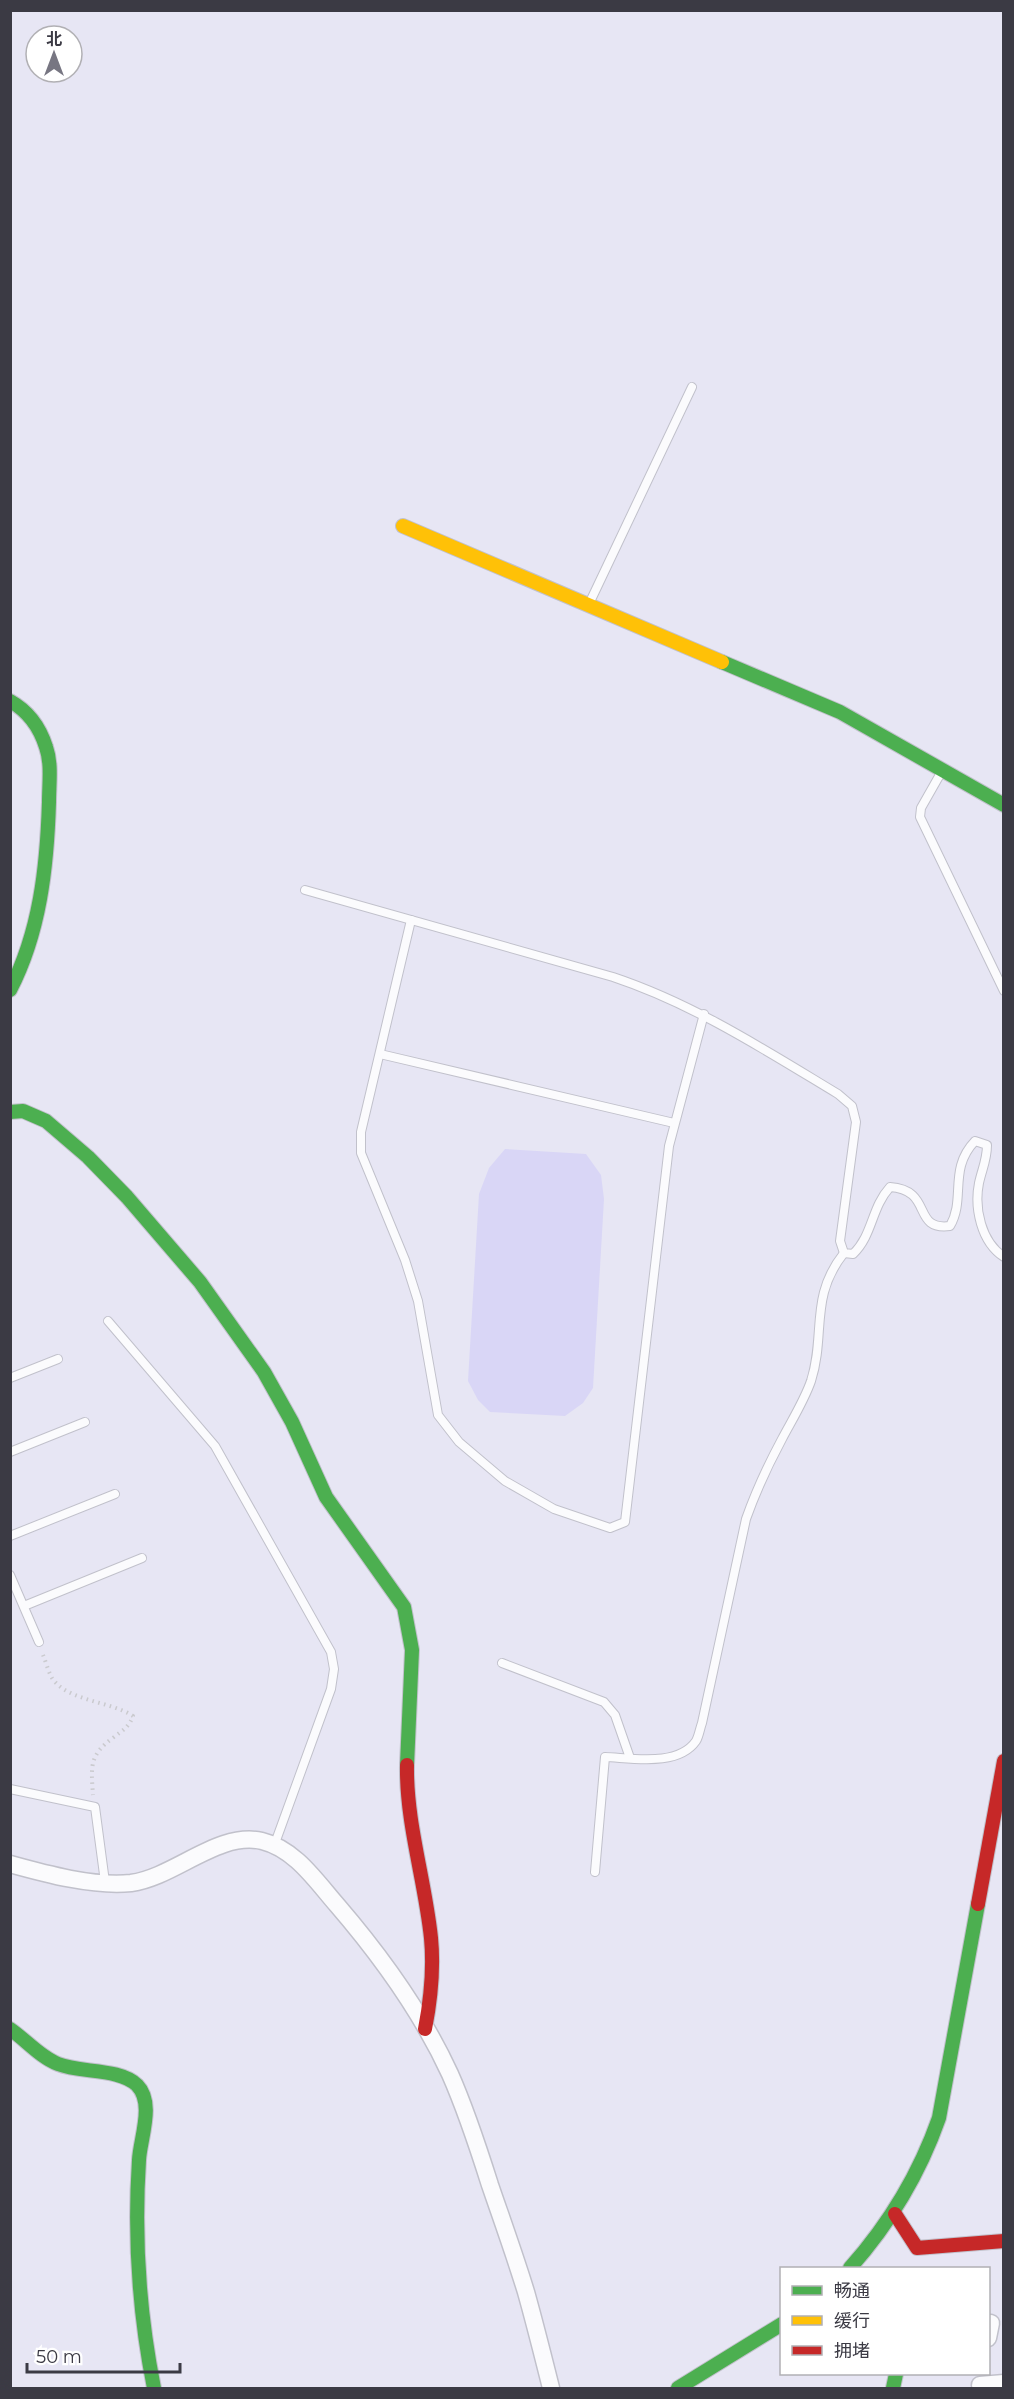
<svg xmlns="http://www.w3.org/2000/svg" width="1014" height="2399" font-family="Montserrat,'Noto Sans SC',sans-serif">
  <rect width="100%" height="100%" fill="#e7e6f4"/>
  <polygon fill="#d9d6f6" points="505,1149 586,1154 601,1175 604,1199 593,1388 583,1403 565,1416 490,1412 478,1400 468,1381 479,1194 489,1168"/>
  <g fill="none" stroke-linecap="round" stroke-linejoin="round">
    <g stroke="#c1c1cb" stroke-width="10">
      <g id="lane">
        <polyline points="589,604 692,387"/>
        <polyline points="942,771 921,808 920,817 1004,991"/>
        <path d="M305,890L613,977C694,1004 765,1050 838,1094L852,1106L856,1122L840,1241L844,1253L853,1254C873,1235 871,1208 890,1187C934,1190 911,1231 950,1226C966,1199 948,1169 975,1141L987,1145C987,1160 982,1169 979,1183C974,1208 981,1242 1004,1257"/>
        <polyline points="411,920 361,1132 361,1153 405,1260 418,1301 438,1415 459,1442 505,1481 554,1509 610,1528 625,1522 669,1146 704,1014"/>
        <polyline points="380,1054 674,1123"/>
        <polyline points="108,1321 215,1446 331,1652 334,1669 331,1689 274,1846"/>
        <polyline points="10,1378 58,1359"/>
        <polyline points="10,1452 85,1422"/>
        <polyline points="10,1536 115,1494"/>
        <polyline points="10,1575 39,1642"/>
        <polyline points="24,1606 142,1558"/>
        <polyline points="502,1663 604,1702 615,1715 630,1758"/>
        <polyline points="10,1789 95,1807 105,1882"/>
        <path d="M595,1872L605,1757C632,1758 678,1767 696,1741C699,1736 700,1728 702,1723L746,1519C756,1491 768,1465 782,1439C792,1420 804,1401 811,1381C826,1334 809,1297 844,1253"/>
      </g>
    </g>
    <g stroke="#c1c1cb" stroke-width="19">
      <g id="street">
        <path d="M10,1864C46,1874 94,1887 131,1883C175,1877 218,1831 262,1841C295,1849 316,1881 337,1905C380,1955 422,2013 450,2074C466,2110 478,2147 490,2185C502,2220 515,2256 526,2292C535,2324 543,2356 551,2388"/>
        <polyline points="988,2338 991,2323"/>
        <polyline points="980,2385 1004,2383"/>
      </g>
    </g>
    <g stroke="#c1c1cb" stroke-width="16">
      <g id="fast">
        <polyline points="722,662 840,712 1004,805"/>
        <path d="M10,701C28,711 40,728 46,747C52,764 49,784 49,802C47,867 40,932 10,990"/>
        <polyline points="10,1112 23,1111 46,1121 88,1157 127,1197 200,1282 264,1372 292,1422 326,1497 404,1607 412,1650 407,1765"/>
        <path d="M10,2029C26,2040 40,2057 58,2064C80,2073 119,2068 137,2085C155,2103 140,2139 139,2160C134,2237 139,2313 154,2388"/>
        <path d="M850,2268C890,2223 919,2175 939,2118L978,1904"/>
        <polyline points="678,2388 782,2324"/>
        <polyline points="893,2388 896,2374"/>
      </g>
    </g>
    <g stroke="#c1c1cb" stroke-width="16">
      <polyline id="slow" points="403,526 722,662"/>
    </g>
    <g stroke="#c1c1cb" stroke-width="16">
      <g id="jam">
        <path d="M407,1765C406,1823 425,1880 431,1938C434,1969 431,1998 425,2029"/>
        <polyline points="978,1904 1004,1761"/>
        <polyline points="895,2214 917,2248 1004,2241"/>
      </g>
    </g>
    <path stroke="#cacace" stroke-width="4" stroke-dasharray="1.5 4.5" stroke-linecap="butt" d="M43,1655C46,1662 48,1671 52,1678C67,1701 110,1701 133,1716C129,1727 123,1730 114,1737C89,1755 91,1766 93,1795"/>
    <use href="#lane" stroke="#fbfbfd" stroke-width="8"/>
    <use href="#street" stroke="#fbfbfd" stroke-width="16"/>
    <use href="#fast" stroke="#4caf50" stroke-width="14"/>
    <use href="#slow" stroke="#ffc107" stroke-width="14"/>
    <use href="#jam" stroke="#c62828" stroke-width="14"/>
  </g>
  <rect width="1014" height="2399" fill="none" stroke="#3b3a44" stroke-width="24"/>
  <rect x="780" y="2267" width="210" height="108" fill="#ffffff" stroke="#b1b0b4" stroke-width="1.5"/>
  <rect x="792" y="2286" width="30" height="9" fill="#4caf50" stroke="#b1b0b4" stroke-width="1.5"/>
  <text x="834" y="2297" font-size="18" fill="#3b3a44">畅通</text>
  <rect x="792" y="2316" width="30" height="9" fill="#ffc107" stroke="#b1b0b4" stroke-width="1.5"/>
  <text x="834" y="2327" font-size="18" fill="#3b3a44">缓行</text>
  <rect x="792" y="2346" width="30" height="9" fill="#c62828" stroke="#b1b0b4" stroke-width="1.5"/>
  <text x="834" y="2357" font-size="18" fill="#3b3a44">拥堵</text>
  <g transform="translate(54 54)"><circle r="28" fill="#ffffff" stroke="#b1b0b4" stroke-width="1.5"/>
  <path d="M0-4.5L10 22L0 15L-10 22Z" fill="#777682"/>
  <text y="-9" font-size="16" font-weight="bold" text-anchor="middle" fill="#3b3a44">北</text>
  </g>
  <path d="M27 2363v9h153v-9" fill="none" stroke="#3b3a44" stroke-width="3"/>
  <text x="36" y="2363" font-size="18" fill="#3b3a44" stroke="#ffffff" stroke-width="4.5" paint-order="stroke">50 m</text>
</svg>
